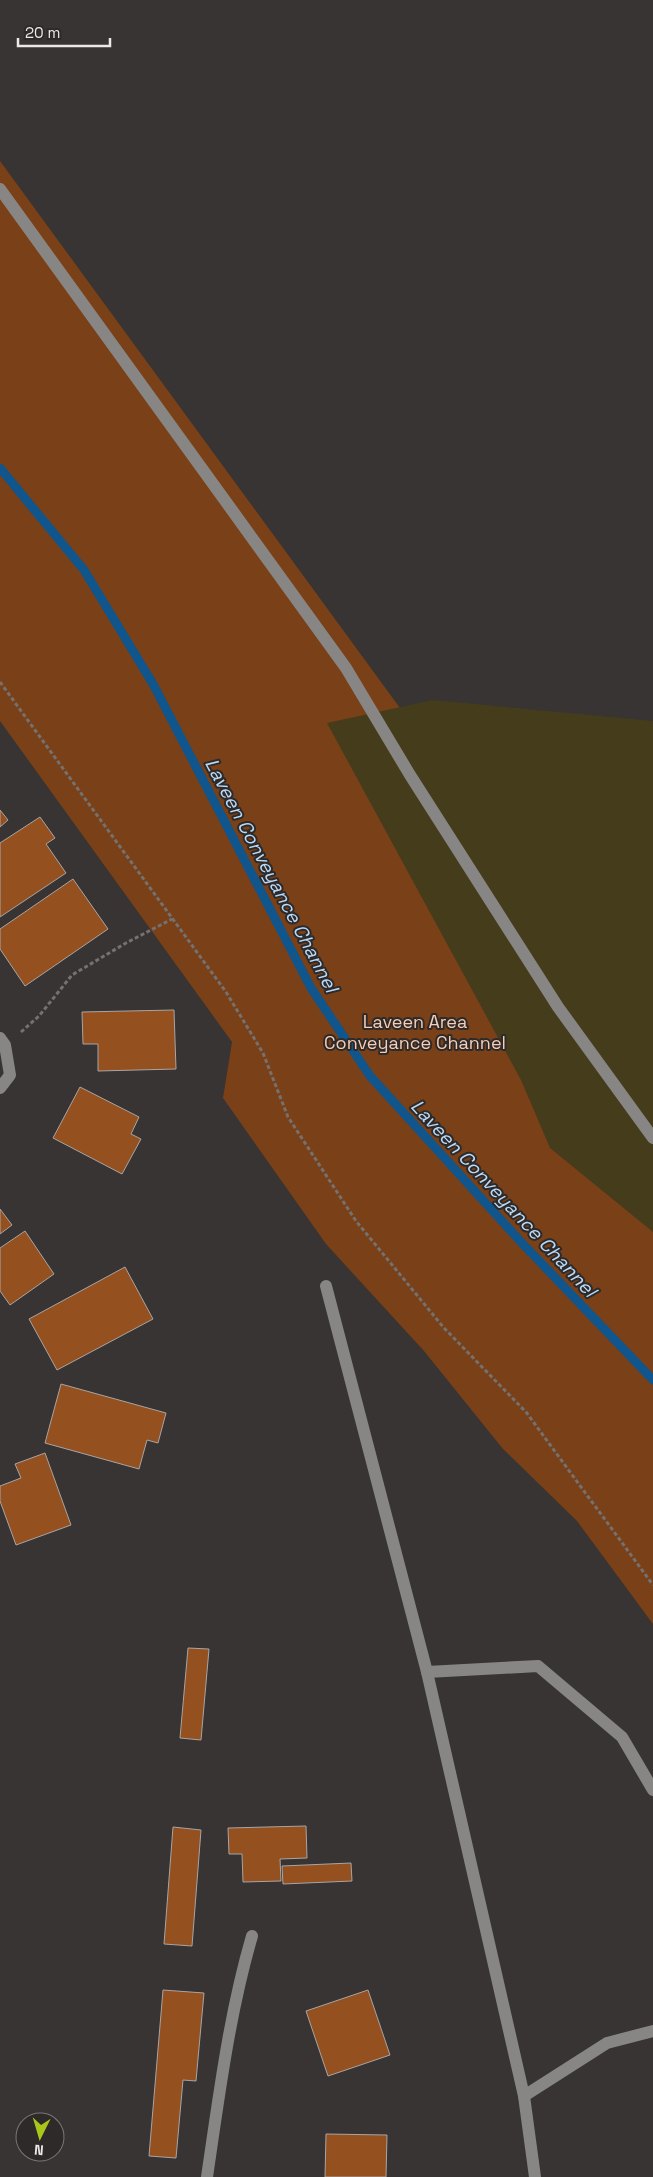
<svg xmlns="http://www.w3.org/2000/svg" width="653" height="2177" font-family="'Space Grotesk',sans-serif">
  <rect width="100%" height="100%" fill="#373433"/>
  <polygon fill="#7a4017" points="0,161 653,1054 653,1624 577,1521 503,1449 424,1351 326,1244 223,1098 232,1042 0,721"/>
  <polygon fill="#453c1c" points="433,700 653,721 653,1232 550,1148 521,1080 327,723"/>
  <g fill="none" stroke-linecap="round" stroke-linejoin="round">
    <polyline stroke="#10558c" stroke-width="9" points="0,468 84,570 153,684 311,988 370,1076 521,1242 653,1380"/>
  </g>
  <g fill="#955020" stroke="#a8a5a4">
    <polygon points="0,810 8,820 0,827"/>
    <polygon points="40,817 55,838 46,844 66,873 0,917 0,843"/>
    <polygon points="73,879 108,929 25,986 0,949 0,929"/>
    <polygon points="174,1010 176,1069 98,1071 98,1044 83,1044 82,1012"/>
    <polygon points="80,1087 139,1117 131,1134 141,1139 122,1174 53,1138"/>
    <polygon points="0,1209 12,1225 0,1234"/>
    <polygon points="25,1231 54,1274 10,1305 0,1291 0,1248"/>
    <polygon points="125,1267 153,1319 57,1370 29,1319"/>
    <polygon points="61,1384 166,1413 158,1443 147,1440 139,1469 45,1443"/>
    <polygon points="45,1453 71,1525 16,1545 0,1501 0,1486 21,1478 15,1464"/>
    <polygon points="188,1648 209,1649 201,1740 180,1738"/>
    <polygon points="306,1826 307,1858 280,1859 281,1881 243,1882 242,1854 229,1854 228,1828"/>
    <polygon points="173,1827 201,1830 192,1946 164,1944"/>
    <polygon points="351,1863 352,1881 283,1884 282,1866"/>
    <polygon points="163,1990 204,1993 196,2081 183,2080 176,2158 149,2156"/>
    <polygon points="368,1990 390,2055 328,2076 306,2011"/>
    <polygon points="326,2134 387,2135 386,2177 325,2177"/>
  </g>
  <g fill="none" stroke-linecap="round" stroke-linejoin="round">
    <g stroke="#747170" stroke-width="3" stroke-dasharray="4 2.5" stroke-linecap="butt">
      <polyline points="0,682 226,992 263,1053 288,1117 356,1221 444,1328 526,1412 653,1585"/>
      <polyline points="21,1032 39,1016 72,975 126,943 172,919"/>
    </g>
    <g stroke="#878685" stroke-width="12">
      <polyline points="0,189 346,668 410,775 558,1007 653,1138"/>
      <polyline points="0,1038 5,1045 10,1075 0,1088"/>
      <polyline points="326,1286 427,1672 538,1666 622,1737 653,1790"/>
      <polyline points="427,1672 524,2096"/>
      <path d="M207,2177C219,2096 229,2015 252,1936"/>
      <polyline points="535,2177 524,2096 607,2043 653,2031"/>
    </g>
  </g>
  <g text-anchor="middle" stroke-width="4" stroke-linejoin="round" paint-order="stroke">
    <g font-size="18" fill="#f5ccb5" stroke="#2d2a29">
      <text x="415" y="1028">Laveen Area<tspan x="415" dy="21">Conveyance Channel</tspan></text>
    </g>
    <g font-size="19" font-style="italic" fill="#badafa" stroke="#2d2a29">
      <text transform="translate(272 875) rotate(62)" y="7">Laveen Conveyance Channel</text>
      <text transform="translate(504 1198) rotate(47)" y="7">Laveen Conveyance Channel</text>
    </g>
  </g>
  <g transform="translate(40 2137) rotate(185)"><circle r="24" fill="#2d2a29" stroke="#797675"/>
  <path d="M0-4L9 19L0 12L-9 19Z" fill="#a9c71b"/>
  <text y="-8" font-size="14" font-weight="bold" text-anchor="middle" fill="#eae8e8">N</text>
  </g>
  <path d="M18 38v8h92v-8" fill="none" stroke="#eae8e8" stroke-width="2.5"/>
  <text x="25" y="38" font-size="15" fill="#eae8e8" stroke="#2d2a29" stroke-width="4" paint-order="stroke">20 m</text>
</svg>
